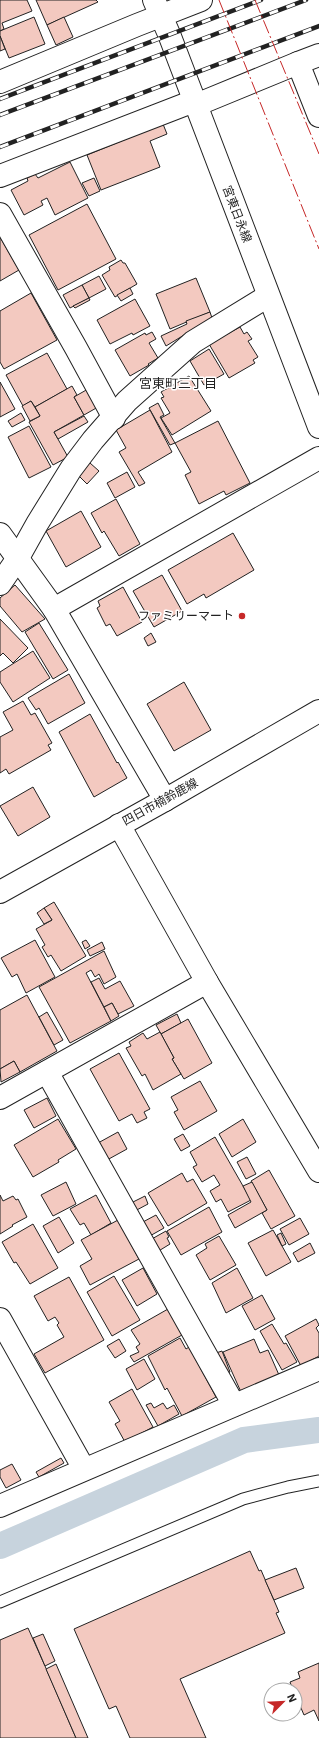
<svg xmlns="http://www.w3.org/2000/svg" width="319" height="1738" font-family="'IBM Plex Sans','Noto Sans JP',sans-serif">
  <rect width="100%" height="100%" fill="#fff"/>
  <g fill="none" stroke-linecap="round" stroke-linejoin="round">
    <polyline stroke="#c7d3dd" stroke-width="26" points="0,1546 244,1440 319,1430"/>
  </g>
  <g fill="#f3c9c0" stroke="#222">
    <polygon points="0,0 27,0 32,11 2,23 4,29 0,31"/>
    <polygon points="36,0 96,0 98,2 47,25"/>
    <polygon points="34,17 45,44 9,58 0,36 0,31"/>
    <polygon points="64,17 73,37 56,45 47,25"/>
    <polygon points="0,36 5,49 0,51"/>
    <polygon points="163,124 167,134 150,141 160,167 101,190 87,155"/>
    <polygon points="70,162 88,198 55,215 47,198 41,201 43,205 24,215 11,190 28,181 27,178 35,174 38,178"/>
    <polygon points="94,178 100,191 89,196 82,183"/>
    <polygon points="87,204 116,259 58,290 29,235"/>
    <polygon points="0,237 19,270 0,281"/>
    <polygon points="121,260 123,263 125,263 137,284 115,297 102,275 110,270 109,267"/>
    <polygon points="99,276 106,289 89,298 82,285"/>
    <polygon points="196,278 210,312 170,329 156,294"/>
    <polygon points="82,285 89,298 70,308 63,295"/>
    <polygon points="130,288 133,294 121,301 117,295"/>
    <polygon points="31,293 57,340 4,369 0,362 0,311"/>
    <polygon points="89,298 90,300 75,308 73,306"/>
    <polygon points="135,299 150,326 133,335 132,333 110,344 97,320"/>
    <polygon points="210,312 212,318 166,346 161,336 187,324 186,321"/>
    <polygon points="240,327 244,334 247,332 252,339 248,341 258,357 253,360 255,363 229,378 209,344"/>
    <polygon points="152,332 156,339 149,343 158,358 148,364 149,365 130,376 115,350 145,333 146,335"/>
    <polygon points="209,349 224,374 204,385 190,361"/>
    <polygon points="47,353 67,389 35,407 31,401 23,406 6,375"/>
    <polygon points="189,376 211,411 172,435 161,418 170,413 161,398 164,397 161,392"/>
    <polygon points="0,382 15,409 0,417"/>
    <polygon points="72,386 77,395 74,397 84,415 54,432 68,457 53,465 29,422 40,416 35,407"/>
    <polygon points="88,389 98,407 84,415 74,397"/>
    <polygon points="31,401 40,416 30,421 22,406"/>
    <polygon points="158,403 164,415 160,417 175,443 170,445 149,408"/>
    <polygon points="150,410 172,452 138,472 145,483 139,486 119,452 126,448 116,430"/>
    <polygon points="21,413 25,420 12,427 8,421"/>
    <polygon points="84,416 88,422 58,439 54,432"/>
    <polygon points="218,421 250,483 226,495 224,491 199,504 185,475 191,472 175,443"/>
    <polygon points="29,426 51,467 29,478 8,437"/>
    <polygon points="90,463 99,471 87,484 78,475"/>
    <polygon points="127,472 135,487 115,498 107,483"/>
    <polygon points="116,499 140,544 119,556 104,531 102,533 91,513"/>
    <polygon points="81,511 101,547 66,567 46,531"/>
    <polygon points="233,533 254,570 206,598 204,594 187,604 168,570"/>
    <polygon points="162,575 182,611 154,627 133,591"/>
    <polygon points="15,585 45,619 22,632 0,606 0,598"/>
    <polygon points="123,587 142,622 117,636 110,624 106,626 97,608 100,606 98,601"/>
    <polygon points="0,619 28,648 13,663 3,653 0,656"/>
    <polygon points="39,623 68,670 53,679 25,632"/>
    <polygon points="151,633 156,642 148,646 144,638"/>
    <polygon points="33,651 50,678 13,702 0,682 0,672"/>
    <polygon points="69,674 85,703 48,724 39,708 36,710 28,698"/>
    <polygon points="184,682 211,730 174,751 147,704"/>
    <polygon points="23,701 31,715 35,713 52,743 48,745 51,750 9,774 6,769 0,773 0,737 13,730 3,712"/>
    <polygon points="90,714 117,763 118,762 127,778 94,797 59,732"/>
    <polygon points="33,787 50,817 18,836 0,806"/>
    <polygon points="54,902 86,956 61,971 51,955 48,957 42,947 45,945 36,929 52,920 44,908"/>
    <polygon points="44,908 52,920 44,924 37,913"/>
    <polygon points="35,940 55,977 26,993 17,974 12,977 1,958"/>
    <polygon points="86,940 90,946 85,949 82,942"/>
    <polygon points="102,942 105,949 90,956 87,950"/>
    <polygon points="104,951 116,977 104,984 99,974 95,977 91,970 86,973 111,1021 70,1043 39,987"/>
    <polygon points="99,978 105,989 120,981 134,1006 118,1014 112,1003 104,1007 91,982"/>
    <polygon points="27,995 57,1051 20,1072 14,1061 0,1069 0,1010"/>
    <polygon points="112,1003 119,1016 111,1021 104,1007"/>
    <polygon points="47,1012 63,1040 54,1045 39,1017"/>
    <polygon points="177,1014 181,1023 161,1034 156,1025"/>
    <polygon points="188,1019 212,1063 184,1079 172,1059 174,1058 161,1034"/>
    <polygon points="160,1032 174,1058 172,1059 181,1074 153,1090 145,1074 142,1076 126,1048 131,1046 129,1042 143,1033 147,1039"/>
    <polygon points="119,1053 150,1109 144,1112 147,1118 137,1123 132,1114 119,1121 90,1069"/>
    <polygon points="14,1061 20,1072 1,1082 0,1069"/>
    <polygon points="200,1081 217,1111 184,1130 174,1112 178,1110 171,1097"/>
    <polygon points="47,1098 56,1116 34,1128 24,1110"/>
    <polygon points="58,1119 76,1149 58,1160 59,1162 33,1177 14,1145"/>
    <polygon points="243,1119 256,1142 232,1157 219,1134"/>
    <polygon points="118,1132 127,1149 107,1160 98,1143"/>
    <polygon points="183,1134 190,1146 181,1151 174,1139"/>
    <polygon points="215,1137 251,1200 228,1212 221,1199 216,1202 210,1191 220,1185 214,1175 202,1182 193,1167 197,1165 190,1152"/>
    <polygon points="247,1157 256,1174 246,1179 237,1162"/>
    <polygon points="269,1170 295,1216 271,1229 262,1213 267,1210 251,1181"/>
    <polygon points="182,1173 187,1182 193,1179 207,1203 168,1226 148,1193"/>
    <polygon points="66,1182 76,1204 53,1216 41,1195"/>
    <polygon points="252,1182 267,1210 235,1228 228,1215 251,1202 243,1186"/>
    <polygon points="0,1195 3,1201 13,1196 16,1200 18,1199 27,1217 12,1225 13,1226 0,1234"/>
    <polygon points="96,1195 111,1223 91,1235 84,1223 80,1225 70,1209"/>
    <polygon points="145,1196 148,1204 133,1212 129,1204"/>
    <polygon points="209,1207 222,1232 181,1255 167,1231"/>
    <polygon points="156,1215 164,1228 148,1237 141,1223"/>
    <polygon points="59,1217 74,1243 58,1253 43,1226"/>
    <polygon points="300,1218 309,1234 289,1245 280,1229"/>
    <polygon points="118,1220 139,1259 90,1285 80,1266 92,1259 81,1240"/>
    <polygon points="33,1224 58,1268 30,1284 16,1262 14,1263 2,1242"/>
    <polygon points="273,1230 291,1262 266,1276 248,1243"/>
    <polygon points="166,1231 169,1237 167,1238 170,1244 157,1252 150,1240"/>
    <polygon points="281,1233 286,1244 282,1246 277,1235"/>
    <polygon points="219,1236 236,1265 210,1280 196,1255 207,1248 205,1244"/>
    <polygon points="310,1243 315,1253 298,1262 293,1253"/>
    <polygon points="143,1268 157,1294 137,1306 122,1280"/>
    <polygon points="237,1268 253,1298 226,1313 212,1283"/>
    <polygon points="114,1276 140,1320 112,1336 87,1292"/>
    <polygon points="69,1277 104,1340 45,1373 34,1354 64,1337 57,1325 59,1323 55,1317 48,1321 34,1296"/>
    <polygon points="262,1295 275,1319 255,1330 242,1306"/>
    <polygon points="168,1309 182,1335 134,1362 130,1356 139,1352 136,1347 140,1344 131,1330"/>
    <polygon points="316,1319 319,1325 316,1328 319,1333 319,1356 301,1366 285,1336"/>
    <polygon points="272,1324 284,1344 286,1343 297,1362 282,1370 260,1331"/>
    <polygon points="180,1338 186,1349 189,1347 216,1397 182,1416 167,1388 165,1390 148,1356"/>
    <polygon points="119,1339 126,1351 115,1358 107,1346"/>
    <polygon points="254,1339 260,1353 268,1350 279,1375 241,1392 223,1352"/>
    <polygon points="222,1351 230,1372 226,1374 216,1353"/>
    <polygon points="144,1359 155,1379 137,1390 126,1369"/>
    <polygon points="132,1389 153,1427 125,1442 115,1424 120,1421 109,1402"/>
    <polygon points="151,1403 154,1408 163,1403 167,1409 174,1405 179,1414 158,1426 146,1405"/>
    <polygon points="61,1458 64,1463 39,1477 36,1472"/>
    <polygon points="12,1464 21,1480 6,1488 0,1477 0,1470"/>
    <polygon points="250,1551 259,1571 261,1570 279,1612 276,1613 285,1633 180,1679 206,1738 130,1738 116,1706 109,1709 74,1629"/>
    <polygon points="296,1568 304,1588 274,1600 265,1580"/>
    <polygon points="28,1628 45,1666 76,1738 0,1738 0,1640"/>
    <polygon points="43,1634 55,1661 45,1666 33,1638"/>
    <polygon points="319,1663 319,1721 314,1710 304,1715 295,1694 295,1690 293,1690 290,1682 300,1678 298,1672"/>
    <polygon points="56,1664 88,1738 76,1738 46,1669"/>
  </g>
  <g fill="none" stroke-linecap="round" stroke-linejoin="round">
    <g stroke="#222" stroke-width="13">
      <polyline id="lane" points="0,1602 243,1499 288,1487 319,1481"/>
    </g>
    <g stroke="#222" stroke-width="24">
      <g id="street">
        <polyline points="319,55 298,63 319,116"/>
        <polyline points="0,82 137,25 201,0"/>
        <polyline points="196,105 298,63"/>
        <polyline points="0,176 194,101"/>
        <polyline points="0,214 76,348 114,418"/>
        <polyline points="0,534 54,609 165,800"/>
        <polyline points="0,584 18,558 37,524 71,469 93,440 127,401 193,342 268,296"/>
        <polyline points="54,609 319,458"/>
        <polyline points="47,1072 234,1405"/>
        <polyline points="0,1098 207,982"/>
        <polyline points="0,1319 84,1469"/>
        <polyline points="0,1506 319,1369"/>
      </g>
    </g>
    <g stroke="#222" stroke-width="24">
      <g id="secondary">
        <polyline points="154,0 169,34 319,427"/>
        <polyline points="119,825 207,982 319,1171"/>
      </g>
    </g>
    <g stroke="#222" stroke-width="24">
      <polyline id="primary" points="0,892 165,800 319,711"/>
    </g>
    <use href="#lane" stroke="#fff" stroke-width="11"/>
    <use href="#street" stroke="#fff" stroke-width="22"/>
    <use href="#secondary" stroke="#fff" stroke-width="22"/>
    <use href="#primary" stroke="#fff" stroke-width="22"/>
    <g stroke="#222" stroke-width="4.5">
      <g id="rail">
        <polyline points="0,99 261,0"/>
        <polyline points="0,115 306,0"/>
        <polyline points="0,147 319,26"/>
      </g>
    </g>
    <use href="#rail" stroke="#fff" stroke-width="3" stroke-dasharray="9" stroke-linecap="butt"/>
    <g stroke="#c62828" stroke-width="1" stroke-dasharray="14 3 2 3" stroke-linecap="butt">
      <polyline points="219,0 319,249"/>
      <polyline points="255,0 319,154"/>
    </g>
  </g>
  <circle fill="#c62828" stroke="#fff" stroke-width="1.5" cx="242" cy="616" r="4"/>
  <g text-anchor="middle" stroke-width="3" stroke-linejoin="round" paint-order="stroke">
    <g font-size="12" fill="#222" stroke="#fff">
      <text transform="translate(237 214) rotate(69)" y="4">宮東日永線</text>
      <text transform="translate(160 802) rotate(-29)" y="4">四日市楠鈴鹿線</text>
    </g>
    <g font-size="12" fill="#222" stroke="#fff" text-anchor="end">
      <text x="234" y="620">ファミリーマート</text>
    </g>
    <g font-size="13" fill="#222" stroke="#fff">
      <text x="178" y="388">宮東町三丁目</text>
    </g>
  </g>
  <g transform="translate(283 1702) rotate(66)"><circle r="19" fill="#ffffff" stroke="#a7a7a7"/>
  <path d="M0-3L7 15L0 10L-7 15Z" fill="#c62828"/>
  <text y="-6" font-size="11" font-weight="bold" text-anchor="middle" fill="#222222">N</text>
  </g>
</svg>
